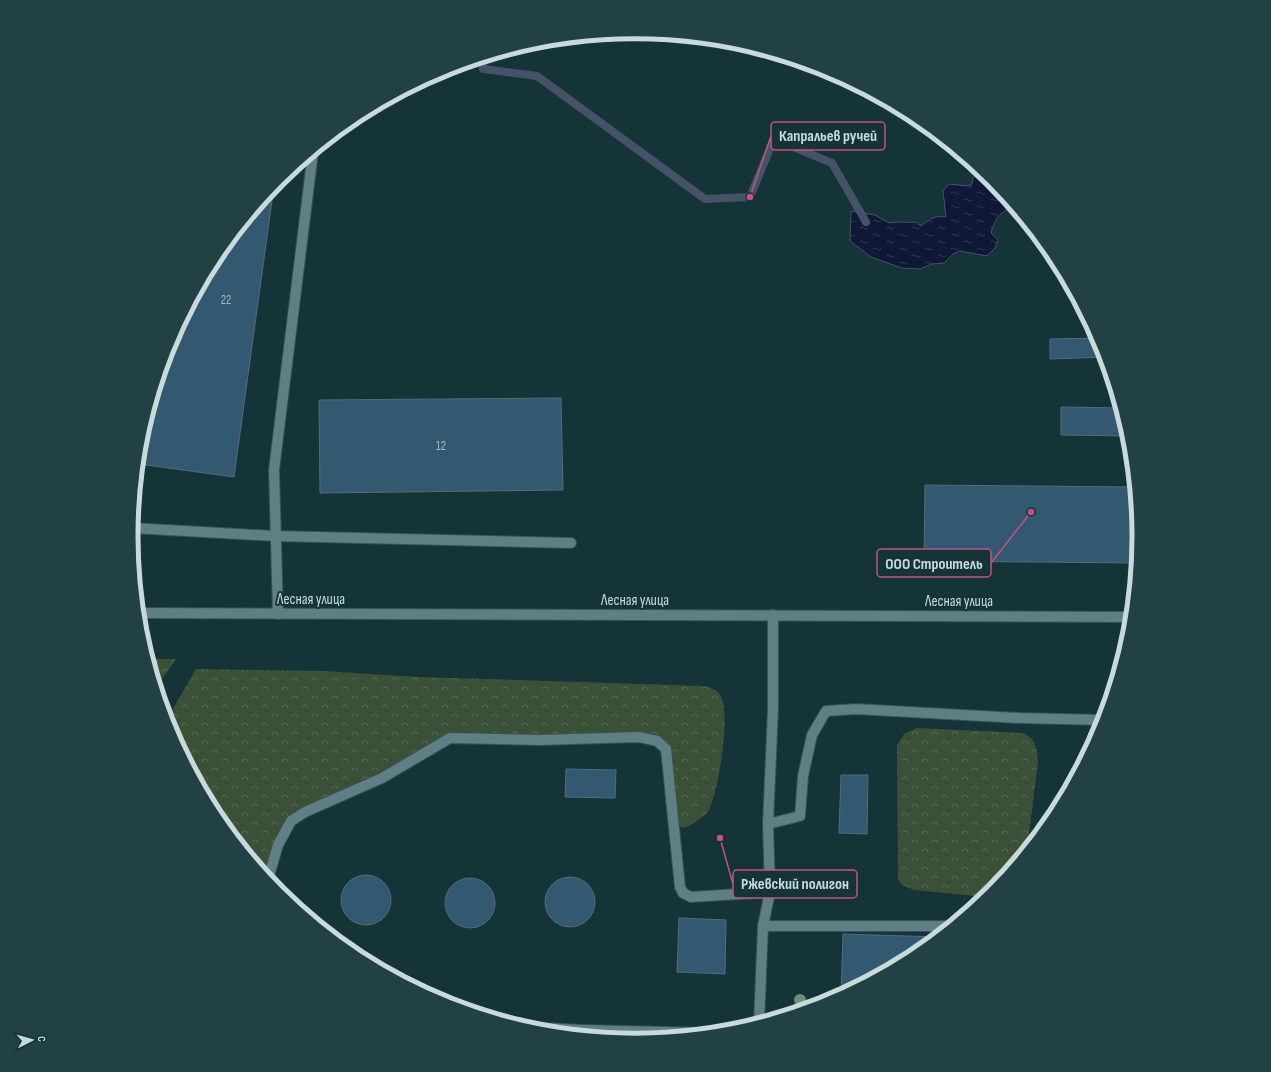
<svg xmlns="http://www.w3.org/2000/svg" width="1271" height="1072" font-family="'Sofia Sans Condensed',sans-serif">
  <defs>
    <pattern id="forest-crowns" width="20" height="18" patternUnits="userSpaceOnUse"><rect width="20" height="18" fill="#3b5137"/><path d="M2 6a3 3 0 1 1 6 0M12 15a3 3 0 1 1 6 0" fill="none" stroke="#566953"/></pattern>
    <pattern id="water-ripples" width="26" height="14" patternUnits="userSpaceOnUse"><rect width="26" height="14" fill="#0f1836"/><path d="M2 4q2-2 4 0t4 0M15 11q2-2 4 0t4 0" fill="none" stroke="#303952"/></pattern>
  </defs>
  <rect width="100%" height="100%" fill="#143438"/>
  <g fill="url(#forest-crowns)">
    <polygon points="149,659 176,659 157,686"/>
    <path d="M196,669L322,671L419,677L705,686C711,688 717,690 720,695C732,712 718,792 709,810C706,816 698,820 692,824C686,828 682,829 676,824L668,749L658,739L450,736L380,775L302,809L286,819L264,874L216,816L170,729L167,719Z"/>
    <path d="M917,728L1023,733C1036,739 1037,748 1038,762L1027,849L986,897L914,890L902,885L898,879L897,745L904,734Z"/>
  </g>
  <path fill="url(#water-ripples)" stroke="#465268" d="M979,169L992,180L1013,206C999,214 996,216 991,233L998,240L995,248L987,256L960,251L953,254L944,263L932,264L920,269L902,268L871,257L850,241L851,211L875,215L889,223C898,221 907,223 916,222L921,226C930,219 934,215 946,217L943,191L949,184L967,186L972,184L973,178Z"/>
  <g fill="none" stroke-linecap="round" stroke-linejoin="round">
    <polyline stroke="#465268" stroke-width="8" points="483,58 483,69 537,76 705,199 750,197 774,139 832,163 866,222"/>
  </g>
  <g fill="#325970" stroke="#536c7c">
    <polygon points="274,186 234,477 139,464 141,437 170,343 217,256"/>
    <polygon points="1098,338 1105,357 1050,359 1050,339"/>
    <polygon points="561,398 563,490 320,493 319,400"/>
    <polygon points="1061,407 1121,408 1129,436 1061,435"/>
    <polygon points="925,485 1135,487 1139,536 1137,563 924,561"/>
    <polygon points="566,769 616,770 615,798 565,797"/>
    <polygon points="841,775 868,775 867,834 839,833"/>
    <circle cx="366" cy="900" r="25"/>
    <circle cx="570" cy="902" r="25"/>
    <circle cx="470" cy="903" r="25"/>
    <polygon points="679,918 726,920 725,974 677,972"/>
    <polygon points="843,934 937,937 915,955 841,995"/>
  </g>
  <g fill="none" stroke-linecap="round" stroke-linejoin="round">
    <g stroke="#385154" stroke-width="12">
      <g id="minor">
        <polyline points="132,528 275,536 571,543"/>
        <polyline points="139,613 1131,617"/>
        <polyline points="278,614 274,470 313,152"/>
        <polyline points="768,824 800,816 803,776 812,735 826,711 856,709 1020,718 1104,720"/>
        <polyline points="268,879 278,845 291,821 305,812 382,778 450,738 539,740 639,737 657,741 666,749 680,887 683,893 691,897 770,892"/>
        <polyline points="763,926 951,926"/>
        <polyline points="759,1023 763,926 770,892 768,824 773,709 773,615"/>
        <polyline points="527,1027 582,1030"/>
        <polyline points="580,1035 582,1030 709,1033"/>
      </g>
    </g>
    <use href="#minor" stroke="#5e7f83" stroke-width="10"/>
  </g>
  <circle fill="#699175" cx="800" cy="1000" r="6"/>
  <g text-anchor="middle" stroke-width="4" stroke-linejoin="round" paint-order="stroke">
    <g font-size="13" fill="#a2bac1">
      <text x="226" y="304">22</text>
      <text x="441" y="450">12</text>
    </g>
    <g font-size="15" fill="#c8dadc" stroke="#143438">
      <text x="311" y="604">Лесная улица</text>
      <text x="635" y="605">Лесная улица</text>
      <text x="959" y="606">Лесная улица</text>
    </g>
  </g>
  <path d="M0 0H1271V1072H0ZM138 536a497 497 0 1 1 994 0a497 497 0 1 1-994 0Z" fill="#224145" fill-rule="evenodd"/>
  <path fill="none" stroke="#c8dadc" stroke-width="5" d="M138 536a497 497 0 1 1 994 0a497 497 0 1 1-994 0Z"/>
  <path fill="none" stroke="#c45282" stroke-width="1.5" d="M750 197L771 136M1031 512L991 563M720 838L733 884"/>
  <g fill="#c45282" stroke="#143438" stroke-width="1.5">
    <circle cx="750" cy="197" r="4"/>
    <circle cx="1031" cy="512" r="4"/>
    <circle cx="720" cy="838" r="4"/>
  </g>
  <g fill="#143438" stroke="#c45282" stroke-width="1.5">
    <rect x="771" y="122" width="114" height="28" rx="4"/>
    <rect x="877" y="549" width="114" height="28" rx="4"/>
    <rect x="733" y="870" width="124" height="28" rx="4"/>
  </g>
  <g font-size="16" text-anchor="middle" font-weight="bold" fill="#c8dadc">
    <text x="828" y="141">Капральев ручей</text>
    <text x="934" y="569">ООО Строитель</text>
    <text x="795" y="889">Ржевский полигон</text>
  </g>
  <g transform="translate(32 1040) rotate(84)" stroke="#143438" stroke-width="3" paint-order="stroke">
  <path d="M0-3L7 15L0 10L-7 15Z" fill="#c8dadc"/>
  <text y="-6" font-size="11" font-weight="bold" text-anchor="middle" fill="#c8dadc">С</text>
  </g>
</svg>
